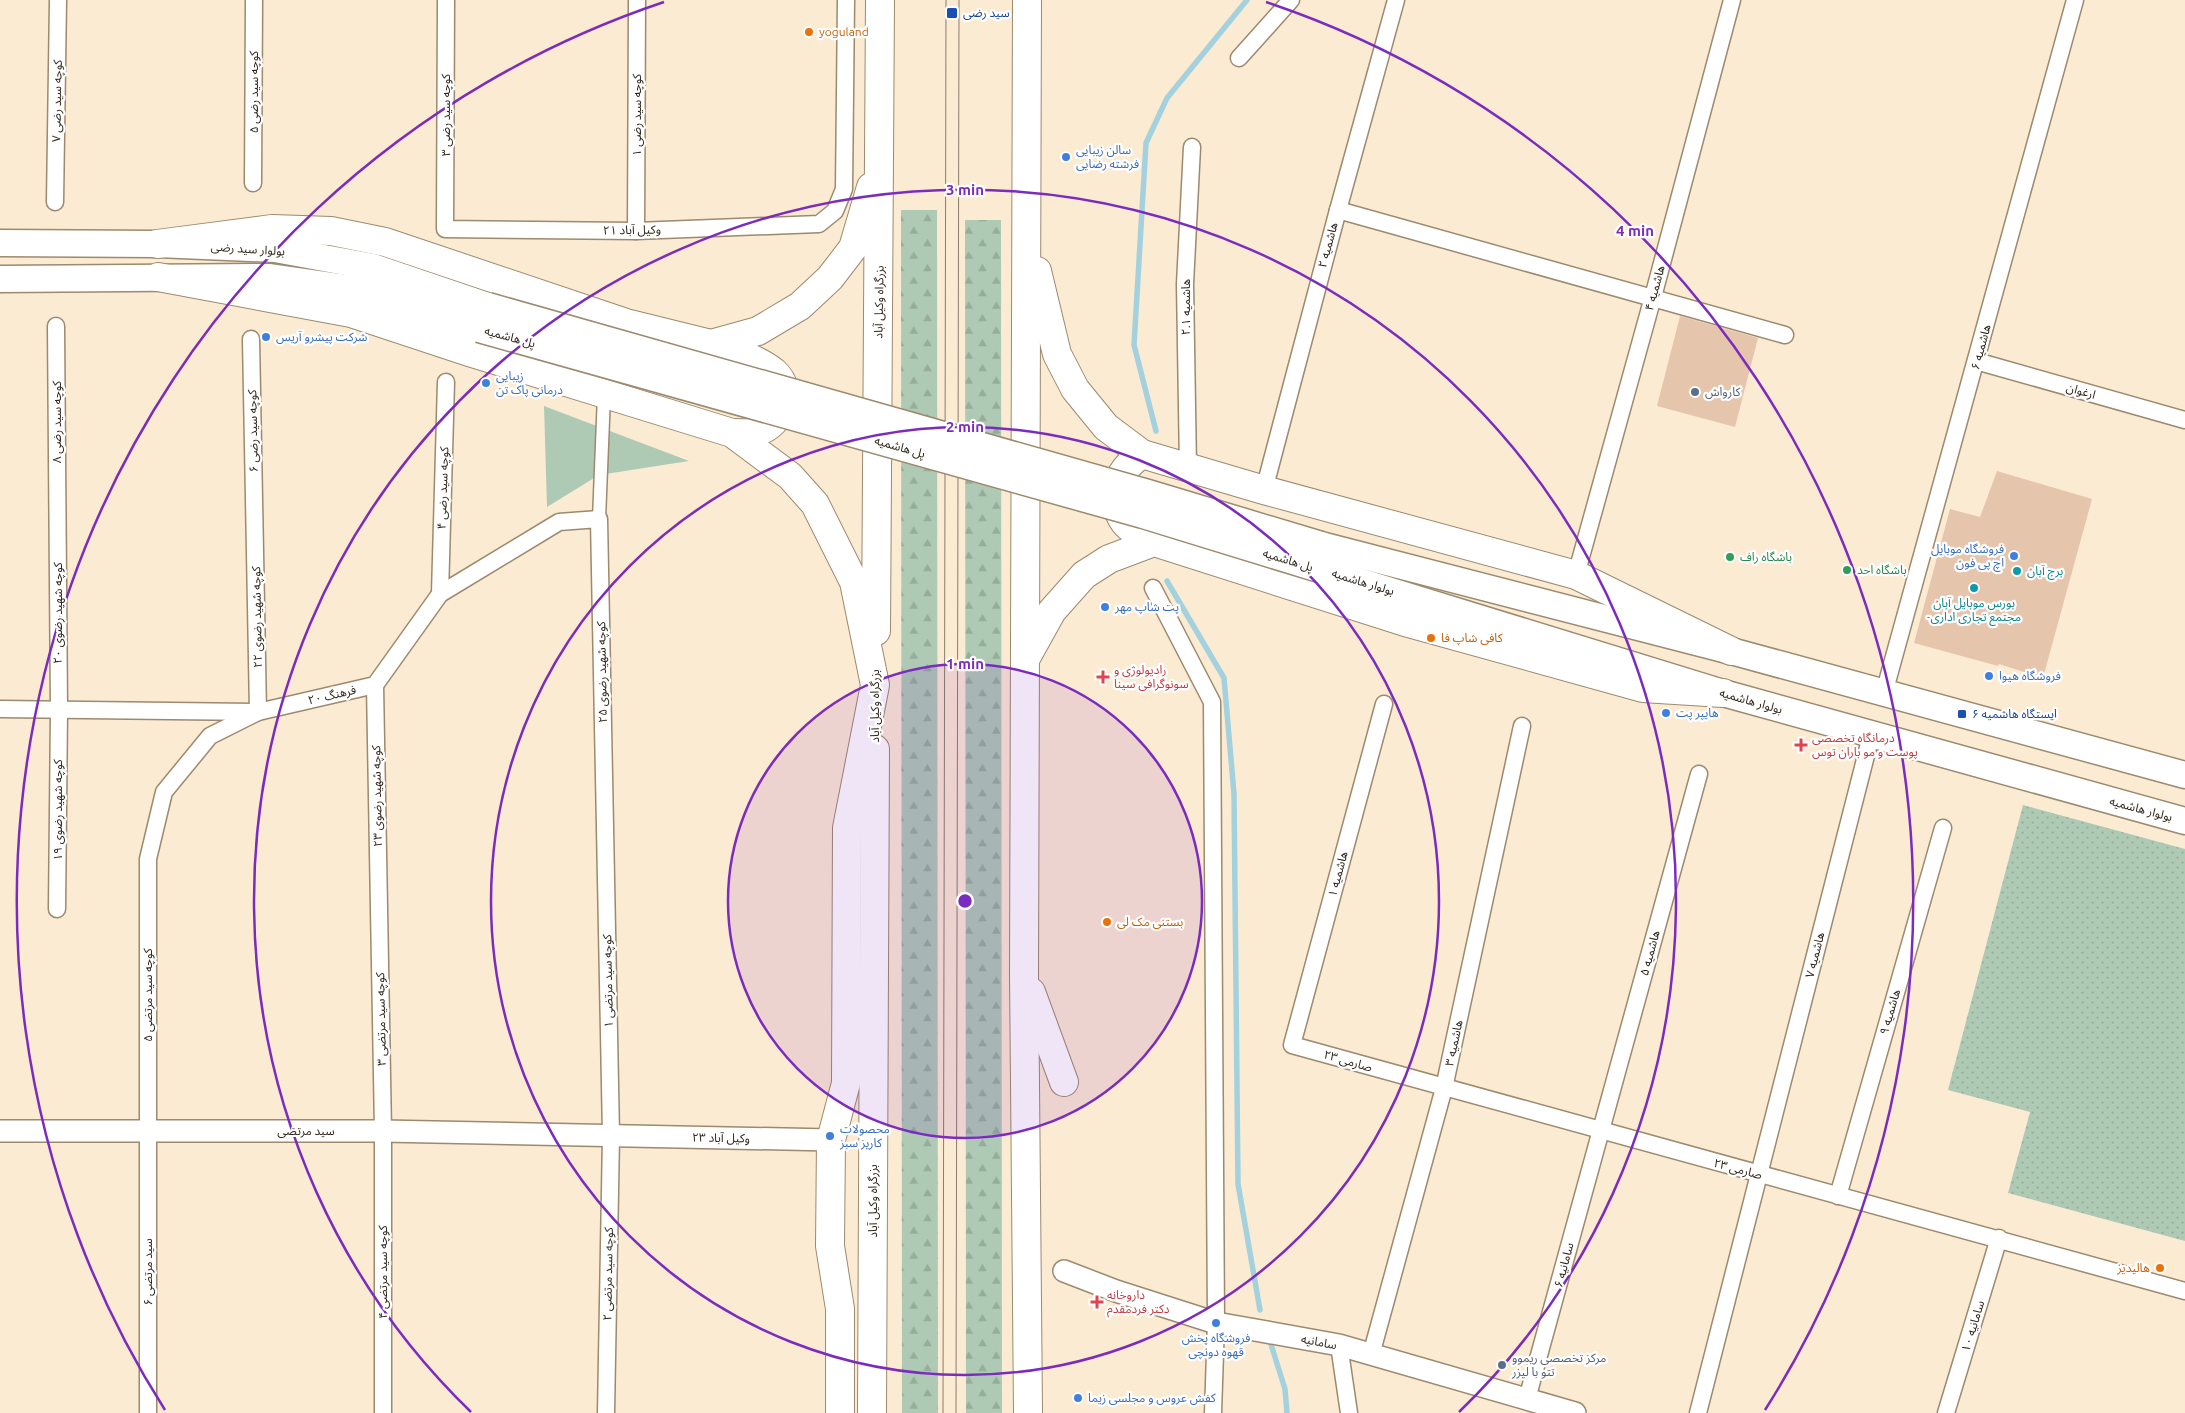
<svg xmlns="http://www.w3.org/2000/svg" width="2185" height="1413" font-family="Ubuntu,'Noto Sans Arabic',sans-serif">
  <defs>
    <pattern id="forest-firs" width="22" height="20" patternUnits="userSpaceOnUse" patternTransform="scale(1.25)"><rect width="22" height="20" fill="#aecab4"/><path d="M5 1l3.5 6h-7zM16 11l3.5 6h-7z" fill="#96ad9a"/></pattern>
    <pattern id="garden-dots" width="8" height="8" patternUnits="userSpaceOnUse" patternTransform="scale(1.25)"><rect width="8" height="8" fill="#aecab4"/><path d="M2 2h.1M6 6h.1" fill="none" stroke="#96ad9a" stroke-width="1.8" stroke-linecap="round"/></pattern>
  </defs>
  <rect width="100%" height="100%" fill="#fcebd3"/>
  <polygon fill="#aecab4" points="544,406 689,461 599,475 547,507"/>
  <g fill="url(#forest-firs)">
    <polygon points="901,210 937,210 938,1413 902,1413"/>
    <polygon points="965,220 1001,220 1002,1413 966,1413"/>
  </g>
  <polygon fill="url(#garden-dots)" points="2023,805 2185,849 2185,1241 2008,1193 2030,1112 1948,1090"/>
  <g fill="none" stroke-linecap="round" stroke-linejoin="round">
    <g stroke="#a3d1dd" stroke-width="5.5">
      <polyline points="1156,431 1134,345 1146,143 1167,98 1247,0"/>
      <polyline points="1167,581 1224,678 1234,794 1238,1184 1260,1310"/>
      <polyline points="1269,1338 1285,1389 1287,1413"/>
    </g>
  </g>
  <g fill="#e6c5ad">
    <polygon points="1680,316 1758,338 1735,427 1657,406"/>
    <polygon points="1997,471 2092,499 2043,678 1999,664 1998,666 1914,643 1950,509 1980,517"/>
  </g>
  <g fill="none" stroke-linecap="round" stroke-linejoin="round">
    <g stroke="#9c896e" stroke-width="15">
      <polyline id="pedestrian" points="599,519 604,395"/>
    </g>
    <g stroke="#9c896e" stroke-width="19">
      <g id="minor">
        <polyline points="446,0 445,229 636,231 819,224 835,211 844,189 846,0"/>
        <polyline points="1239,58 1291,0"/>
        <polyline points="253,183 254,0"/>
        <polyline points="55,202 58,0"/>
        <polyline points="1338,210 1785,335"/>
        <polyline points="636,231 637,0"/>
        <polyline points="56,326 59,710 57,909"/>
        <polyline points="1976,361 2185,420"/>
        <polyline points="1188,468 1185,284 1192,147"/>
        <polyline points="1264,490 1338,210 1396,0"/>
        <polyline points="1576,575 1653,297 1732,0"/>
        <polyline points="1153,588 1212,702 1216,1323 1213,1413"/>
        <polyline points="440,594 446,382"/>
        <polyline points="375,685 383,1131 383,1413"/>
        <polyline points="1884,693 2075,0"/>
        <polyline points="1384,704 1292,1045 2185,1291"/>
        <polyline points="0,709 258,712 375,685 440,594 559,522 599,519 611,1136 606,1413"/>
        <polyline points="1838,1196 1943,828"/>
        <polyline points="1339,1345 1349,1413"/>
        <polyline points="1371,1355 1444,1088 1522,726"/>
        <polyline points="1527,1399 1699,774"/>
        <polyline points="148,1413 148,859 164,792 210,736 258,712 251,339"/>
        <polyline points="1698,1413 1871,736"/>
        <polyline points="1946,1413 1999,1238"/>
      </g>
    </g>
    <g stroke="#9c896e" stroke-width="24">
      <g id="tertiary">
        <polyline points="0,1131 383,1131 831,1140"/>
        <polyline points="1064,1271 1116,1291 1216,1323 1339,1345 1575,1413"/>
      </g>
    </g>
    <g stroke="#9c896e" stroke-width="29">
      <g id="primary">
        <polyline points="0,243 157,244 275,249 373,267 488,306"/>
        <polyline points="0,279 270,277 368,291 479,329"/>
        <polyline points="1321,545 1731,651 2185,775"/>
        <polyline points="1319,569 1723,693 2185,821"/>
      </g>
    </g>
    <g stroke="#9c896e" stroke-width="30">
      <g id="trunk">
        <polyline points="1027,0 1024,974 1028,1413"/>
        <polyline points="157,244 272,229 331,231 385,242 626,323 711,344 758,331 800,306 830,278 853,248 871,187"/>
        <polyline points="1037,271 1057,354 1075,389 1106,427 1142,454 1264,490 1576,575 1731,651"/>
        <polyline points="158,277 351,313 469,352 732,433 790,476 815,504 854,582 875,685 847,828 846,1083 831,1140 830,1246 840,1309 840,1413"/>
        <path d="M711,344C731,351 757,358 774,372C795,391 782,423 759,431C751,434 740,433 732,433"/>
        <path d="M1142,454C1123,467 1113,482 1117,505C1118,512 1123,522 1128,526C1135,532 1146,536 1154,542"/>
        <polyline points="876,631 880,0"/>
        <polyline points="1027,656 1052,611 1084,575 1109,559 1154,542 1405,622 1643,688 1723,693"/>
        <polyline points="1031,992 1064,1082"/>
        <polyline points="872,1413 875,749"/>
      </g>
    </g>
    <use href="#pedestrian" stroke="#fff" stroke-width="12"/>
    <use href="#minor" stroke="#fff" stroke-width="16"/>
    <use href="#tertiary" stroke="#fff" stroke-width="21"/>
    <use href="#primary" stroke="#fff" stroke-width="26"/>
    <use href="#trunk" stroke="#fff" stroke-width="28"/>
    <g stroke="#897d6c" stroke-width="1">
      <polyline points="943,1413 946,0"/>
      <polyline points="956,1413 959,0"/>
    </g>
    <g stroke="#9c896e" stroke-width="29" stroke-linecap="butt">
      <g id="primary-bridge">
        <polyline points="488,306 1148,493 1321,545"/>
        <polyline points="479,329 1143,515 1319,569"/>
      </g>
    </g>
    <use href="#primary-bridge" stroke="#fff" stroke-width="26"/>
  </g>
  <circle cx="965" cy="901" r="237" fill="#7b2cbf" fill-opacity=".12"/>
  <g fill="none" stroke="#7b2cbf" stroke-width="2.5">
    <circle cx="965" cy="901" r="237"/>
    <circle cx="965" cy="901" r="474"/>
    <path d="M471 1412A711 711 0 1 1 1459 1412"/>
    <path d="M165 1410A948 948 0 0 1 664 2M1266 2A948 948 0 0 1 1765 1410"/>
  </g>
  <g fill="#1a4fb4" stroke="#fff" stroke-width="2">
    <rect x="946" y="7" width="12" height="12" rx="2.5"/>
    <rect x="1957" y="709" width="10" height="10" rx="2.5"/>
  </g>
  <g fill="#e8710a" stroke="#fff" stroke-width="2">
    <circle cx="809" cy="32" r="5"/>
    <circle cx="1431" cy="638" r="5"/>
    <circle cx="1107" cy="922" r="5"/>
    <circle cx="2160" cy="1268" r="5"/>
  </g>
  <g fill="#3f7fe0" stroke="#fff" stroke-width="2">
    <circle cx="1066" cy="157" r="5"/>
    <circle cx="266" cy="337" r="5"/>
    <circle cx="486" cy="383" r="5"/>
    <circle cx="2014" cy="556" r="5"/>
    <circle cx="1105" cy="607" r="5"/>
    <circle cx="1989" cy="676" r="5"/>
    <circle cx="1666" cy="713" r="5"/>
    <circle cx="830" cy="1136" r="5"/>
    <circle cx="1216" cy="1323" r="5"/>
    <circle cx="1078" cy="1398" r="5"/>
  </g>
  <g fill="#5c6f8a" stroke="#fff" stroke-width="2">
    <circle cx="1695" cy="392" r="5"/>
    <circle cx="1502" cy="1365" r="5"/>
  </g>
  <g fill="#2e9e5b" stroke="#fff" stroke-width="2">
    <circle cx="1730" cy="557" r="5"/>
    <circle cx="1847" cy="570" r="5"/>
  </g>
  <g fill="#0f9aa8" stroke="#fff" stroke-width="2">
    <circle cx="2017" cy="571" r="5"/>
    <circle cx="1974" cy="588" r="5"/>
  </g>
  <g fill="#e0444e" stroke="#fff" stroke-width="2">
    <path d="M1100.5 669.5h5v5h5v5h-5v5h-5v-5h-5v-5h5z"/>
    <path d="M1798.5 737.5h5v5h5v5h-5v5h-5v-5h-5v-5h5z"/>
    <path d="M1094.5 1294.5h5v5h5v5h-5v5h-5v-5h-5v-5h5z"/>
  </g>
  <g text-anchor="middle" stroke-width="4.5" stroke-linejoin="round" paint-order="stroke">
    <g font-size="12" fill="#164399" stroke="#fff" text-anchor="start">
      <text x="963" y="17">سید رضی</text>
      <text x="1972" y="718">ایستگاه هاشمیه ۶</text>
    </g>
    <g font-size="12" fill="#c56008" stroke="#fff" text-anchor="start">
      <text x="819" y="36">yoguland</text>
      <text x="1441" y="642">کافی شاپ فا</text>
      <text x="1117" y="926">بستنی مک لی</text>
      <text x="2150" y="1272" text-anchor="end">هالیدیز</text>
    </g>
    <g font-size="12" fill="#2e261b" stroke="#fff">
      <text transform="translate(254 92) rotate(-90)" y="4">کوچه سید رضی ۵</text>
      <text transform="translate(57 101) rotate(-89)" y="4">کوچه سید رضی ۷</text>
      <text transform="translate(446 115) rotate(-90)" y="4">کوچه سید رضی ۳</text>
      <text transform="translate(637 115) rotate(-90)" y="4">کوچه سید رضی ۱</text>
      <text transform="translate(632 230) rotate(-1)" y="4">۲۱ وکیل آباد</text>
      <text transform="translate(1328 245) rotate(-75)" y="4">هاشمیه ۲</text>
      <text transform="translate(248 249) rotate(4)" y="4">بولوار سید رضی</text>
      <text transform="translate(1655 288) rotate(-75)" y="4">هاشمیه ۴</text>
      <text transform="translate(879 302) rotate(-89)" y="4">بزرگراه وکیل آباد</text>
      <text transform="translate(1186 307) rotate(-90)" y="4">هاشمیه ۲.۱</text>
      <text transform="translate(510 337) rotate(15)" y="4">پل هاشمیه</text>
      <text transform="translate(1981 347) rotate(-75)" y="4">هاشمیه ۶</text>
      <text transform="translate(2081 391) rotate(16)" y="4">ارغوان</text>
      <text transform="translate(57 422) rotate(-90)" y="4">کوچه سید رضی ۸</text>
      <text transform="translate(253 431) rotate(-91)" y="4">کوچه سید رضی ۶</text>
      <text transform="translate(900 447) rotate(16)" y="4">پل هاشمیه</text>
      <text transform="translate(443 488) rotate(-88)" y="4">کوچه سید رضی ۴</text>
      <text transform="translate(1288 560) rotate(17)" y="4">پل هاشمیه</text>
      <text transform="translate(1363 582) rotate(17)" y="4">بولوار هاشمیه</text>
      <text transform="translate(58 613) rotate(-90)" y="4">کوچه شهید رضوی ۲۰</text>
      <text transform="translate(257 617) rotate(-91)" y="4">کوچه شهید رضوی ۲۲</text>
      <text transform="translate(602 672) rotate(-91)" y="4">کوچه شهید رضوی ۲۵</text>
      <text transform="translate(332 695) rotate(-13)" y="4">فرهنگ ۲۰</text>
      <text transform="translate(1751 701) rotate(16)" y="4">بولوار هاشمیه</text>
      <text transform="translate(875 706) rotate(-90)" y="4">بزرگراه وکیل آباد</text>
      <text transform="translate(377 796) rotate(-91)" y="4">کوچه شهید رضوی ۲۳</text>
      <text transform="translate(2141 809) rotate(15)" y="4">بولوار هاشمیه</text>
      <text transform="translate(58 810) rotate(-90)" y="4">کوچه شهید رضوی ۱۹</text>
      <text transform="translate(1338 874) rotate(-75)" y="4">هاشمیه ۱</text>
      <text transform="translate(1650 953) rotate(-75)" y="4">هاشمیه ۵</text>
      <text transform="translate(1815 955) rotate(-76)" y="4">هاشمیه ۷</text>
      <text transform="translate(608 981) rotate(-91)" y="4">کوچه سید مرتضی ۱</text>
      <text transform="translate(148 995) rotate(-90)" y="4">کوچه سید مرتضی ۵</text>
      <text transform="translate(1890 1012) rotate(-74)" y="4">هاشمیه ۹</text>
      <text transform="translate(381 1019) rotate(-91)" y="4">کوچه سید مرتضی ۳</text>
      <text transform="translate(1454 1043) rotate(-78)" y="4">هاشمیه ۳</text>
      <text transform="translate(1348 1061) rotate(16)" y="4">صارمی ۲۳</text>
      <text x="306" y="1135">سید مرتضی</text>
      <text transform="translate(721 1138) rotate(1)" y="4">۲۳ وکیل آباد</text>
      <text transform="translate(1738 1169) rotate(15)" y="4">صارمی ۲۳</text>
      <text transform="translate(873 1201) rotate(-90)" y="4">بزرگراه وکیل آباد</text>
      <text transform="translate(1564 1265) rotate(-75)" y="4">سامانیه ۶</text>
      <text transform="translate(148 1272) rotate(-90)" y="4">سید مرتضی ۶</text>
      <text transform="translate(383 1272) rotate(-90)" y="4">کوچه سید مرتضی ۴</text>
      <text transform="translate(608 1274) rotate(-89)" y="4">کوچه سید مرتضی ۲</text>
      <text transform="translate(1973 1326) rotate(-73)" y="4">سامانیه ۱۰</text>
      <text transform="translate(1319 1342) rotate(11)" y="4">سامانیه</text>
    </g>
    <g font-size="12" fill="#366cbe" stroke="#fff" text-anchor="start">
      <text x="1076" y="154">سالن زیبایی<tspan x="1076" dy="14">فرشته رضایی</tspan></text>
      <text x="276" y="341">شرکت پیشرو آریس</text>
      <text x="496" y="380">زیبایی<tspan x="496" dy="14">درمانی پاک تن</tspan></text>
      <text x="2004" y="553" text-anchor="end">فروشگاه موبایل<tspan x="2004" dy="14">اچ پی فون</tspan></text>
      <text x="1115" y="611">پت شاپ مهر</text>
      <text x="1999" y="680">فروشگاه هیوا</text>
      <text x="1676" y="717">هایپر پت</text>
      <text x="840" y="1133">محصولات<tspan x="840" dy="14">کاریز سبز</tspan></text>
      <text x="1216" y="1342" text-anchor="middle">فروشگاه پخش<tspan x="1216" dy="14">قهوه دونچی</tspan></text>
      <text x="1088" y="1402">کفش عروس و مجلسی زیما</text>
    </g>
    <g font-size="12" fill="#4e5e75" stroke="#fff" text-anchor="start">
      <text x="1705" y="396">کارواش</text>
      <text x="1512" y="1362">مرکز تخصصی ریموو<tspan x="1512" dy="14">تتو با لیزر</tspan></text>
    </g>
    <g font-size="12" fill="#27864d" stroke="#fff" text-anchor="start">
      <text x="1740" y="561">باشگاه راف</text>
      <text x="1857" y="574">باشگاه احد</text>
    </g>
    <g font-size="12" fill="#0d838f" stroke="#fff" text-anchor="start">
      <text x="2027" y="575">برج آبان</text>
      <text x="1974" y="607" text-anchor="middle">بورس موبایل آبان<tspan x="1974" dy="14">-مجتمع تجاری اداری</tspan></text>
    </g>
    <g font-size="12" fill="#be3a42" stroke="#fff" text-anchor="start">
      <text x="1114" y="674">رادیولوژی و<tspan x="1114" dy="14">سونوگرافی سینا</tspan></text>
      <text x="1812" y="742">درمانگاه تخصصی<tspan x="1812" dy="14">پوست و مو باران توس</tspan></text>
      <text x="1107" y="1299">داروخانه<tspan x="1107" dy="14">دكتر فردمقدم</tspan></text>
    </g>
  </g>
  <circle cx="965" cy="901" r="8" fill="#7b2cbf" stroke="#fff" stroke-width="2.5"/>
  <g font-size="15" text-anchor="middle" font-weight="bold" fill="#7b2cbf" stroke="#fff" stroke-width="4.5" stroke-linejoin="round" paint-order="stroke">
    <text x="965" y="195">3 min</text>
    <text x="1635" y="236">4 min</text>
    <text x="965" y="432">2 min</text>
    <text x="965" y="669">1 min</text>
  </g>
</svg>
